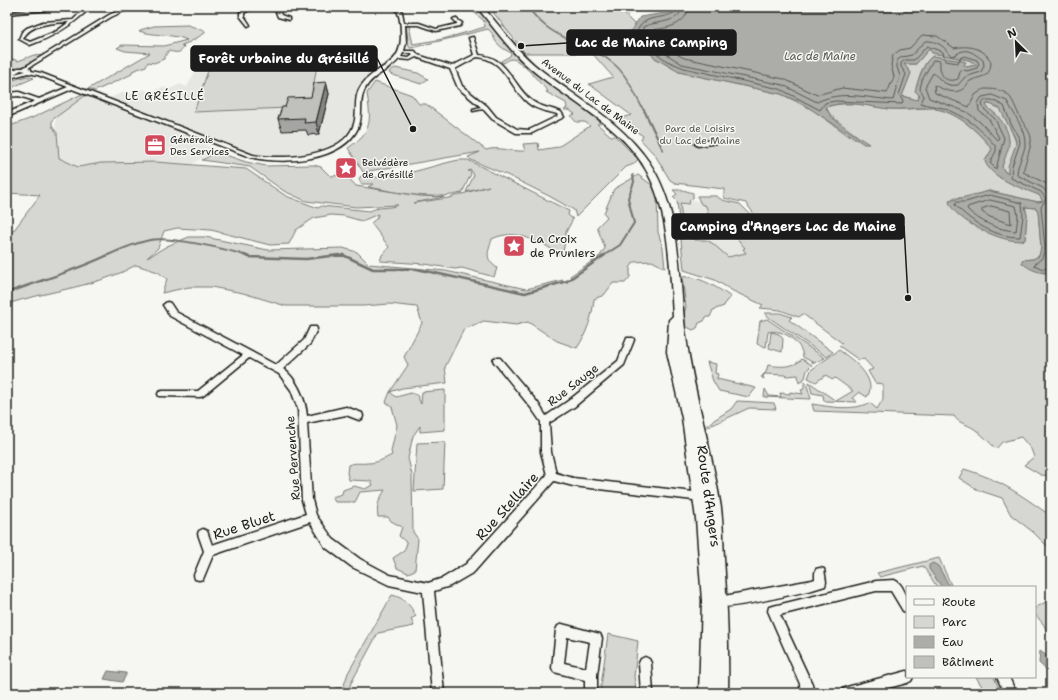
<svg xmlns="http://www.w3.org/2000/svg" width="1058" height="700" font-family="'Shantell Sans',sans-serif">
  <rect width="100%" height="100%" fill="#f6f6f2"/>
  <filter id="ink" filterUnits="userSpaceOnUse"><feTurbulence type="fractalNoise" baseFrequency=".025" numOctaves="2"/><feDisplacementMap in="SourceGraphic" scale="8" xChannelSelector="R" yChannelSelector="G"/><feConvolveMatrix kernelMatrix="1 2 1 2 8 2 1 2 1" color-interpolation-filters="sRGB"/></filter>
  <g filter="url(#ink)">
    <g fill="#e6e6e2">
      <polygon points="292,51 313,51 320,58 320,66 330,67 389,64 369,77 357,92 352,129 336,144 315,152 281,157 262,156 110,98 124,92 132,94 143,89 151,92 162,87 170,89 180,84 187,87 196,70 204,70 212,57"/>
      <polygon points="86,95 207,142 206,145 216,149 189,166 70,168 54,166 55,142 58,141 55,123 56,118 61,112"/>
      <polygon points="677,199 730,204 761,230 749,285 684,270"/>
    </g>
    <g fill="#d6d6d2" stroke="#797977">
      <path d="M468,7H476L520,61H522L602,123L597,124L611,136H615L638,159L634,164L626,167L576,217L574,210L549,196L507,175L471,160L468,157L480,152L363,172L348,148C373,131 371,121 367,93L375,82L412,95L419,104H426L486,150C498,146 512,152 525,151L523,144L538,143L539,150L558,147L590,126L585,122H576L571,116L575,114L569,110H564L567,108L566,103L546,92L548,91C540,84 522,60 512,59C509,59 506,62 503,63L501,61L510,56L511,53C506,50 501,48 497,43C493,38 494,34 488,29L411,48L409,47L406,26L416,25L409,26L413,44L443,39L485,27L484,21Z"/>
      <path d="M489,7H642L625,15L634,24L635,39L655,58L679,72L781,94L813,110L853,139L860,138L831,116L826,107C848,100 868,106 890,109C903,110 917,108 930,108C955,110 977,130 992,149L985,161L1000,178L1039,195L1043,201L1038,202L989,191L964,198H955L950,201C952,219 1008,245 1025,239L1027,215L1025,207L1036,208L1038,211L1041,248L1039,256L1033,259L1022,260L1043,273L1051,272V476L1041,475L1024,465L1034,457L1031,449L1021,437L1002,442L996,449C989,442 982,434 973,428C966,424 958,423 954,416L814,411L812,404C831,407 851,411 870,403L877,409L883,399V384L875,383L868,371L873,369L864,359L859,360L839,346L842,343L803,314L799,317L780,310L760,308L763,305L733,291L715,280L684,270L677,201L673,197L677,194L673,190H683L693,193V198L690,199L689,204L680,203L682,221L690,222L692,237L695,240H706L712,243L728,257L746,253L743,249L745,248L735,236L712,225L706,206L701,204L697,196H716L722,200L740,204L765,229L746,203L724,198V189L675,183L670,180L655,155L641,140L643,136L618,119L631,115L589,84L613,77L592,53H525Z"/>
      <path d="M188,25L205,31V33L190,42L182,45L181,46L184,47C180,55 175,52 168,51L164,59L154,63L148,62L146,66L132,71V74L95,91L88,89L150,53L125,51L117,48L122,45L164,46L187,40C175,34 153,36 139,31L140,30L154,26Z"/>
      <polygon points="298,49 318,59 310,107 194,112 214,53"/>
      <path d="M929,49L933,53L969,60L977,65L966,67L962,61L933,56C928,58 920,72 919,78C916,85 922,92 917,100L902,96L911,73L904,64H916Z"/>
      <polygon points="34,55 42,56 29,64 7,72 7,57 18,61"/>
      <polygon points="395,68 418,73 428,79 421,84 390,74 389,72"/>
      <polygon points="27,76 34,78 15,86 13,88 7,89 7,82"/>
      <path d="M80,95H86L52,120V126L57,133L59,158L78,167L101,163L156,162L246,169L286,196L318,208L322,206L370,211C379,206 389,209 398,205L356,207L306,201L284,191L250,167L202,160L217,152L246,162L266,166L314,165L321,167L330,176L346,175L356,186L420,196L444,197L413,203L449,198L489,186L466,192L474,175L471,170L468,171H470L471,174L462,193C431,201 398,192 368,187L373,184H361L359,179L361,176C393,182 428,166 459,160H468L569,211L568,215L573,219L566,232L563,254L560,255L539,241L536,242C522,234 506,232 492,239C488,253 484,258 497,268L494,277L462,268L455,269L425,264L380,261L382,255L389,247L371,223L377,218L378,214L362,221L344,216L331,215L314,218L296,230L289,244L270,245L211,230L177,228L164,231L158,248L147,258L167,246L189,237H205L268,250L343,248L357,252L369,264L446,271L526,289L563,280L566,283L571,279L570,276L600,256L605,248L597,227L607,217L604,213L614,189L638,175L652,185L657,196L658,232L663,248L665,268L652,261L634,262L630,268V277L625,283H613L604,295L594,299C593,315 586,335 577,348L557,341L528,322L516,325L484,321L464,329L445,367L447,383L402,388L390,392L396,397L411,393L417,395L421,404L422,392L445,390V430L420,432V426L413,436L408,458L412,475L413,532L418,539L415,570L408,573L397,568L393,558L404,551L407,543L399,536L402,527L391,521L388,517H378C376,505 379,500 385,490L360,492L355,502H335L332,497L342,494L343,490L354,486L365,489L373,485L371,481L349,480L347,473L348,465C355,462 360,464 368,463C377,463 384,459 392,455L391,451L397,425L392,407L386,402L390,392L408,365L404,357L422,323L417,307L389,304L363,306H286L243,293L211,287H189L162,293L167,279L158,272L136,265C101,286 47,291 7,304V236L14,230L40,195L7,193V127L32,118Z"/>
      <path d="M986,104H990L1002,109C1004,114 1016,141 1016,143C1016,154 1008,162 1008,173L1005,172L1002,167L1009,141L997,115L986,107Z"/>
      <path d="M682,277C698,275 718,288 731,297L726,301L724,306L713,310L710,317H706L704,321L699,323L697,328L693,330L685,326L683,317L686,307Z"/>
      <polygon points="764,313 780,313 792,317 789,320 833,352 827,357 771,319"/>
      <path d="M767,319L825,358L814,363L803,357C802,342 782,328 768,332L766,347L757,344L760,321Z"/>
      <polygon points="771,332 779,334 783,339 782,352 769,348"/>
      <path d="M839,350C852,359 879,379 867,397L859,392L852,398L857,402L824,401L823,395L812,393L809,382L836,401L853,391L835,378L832,380L826,375L816,382L808,378L811,370Z"/>
      <path d="M802,359L812,365L807,370L805,378L799,383L798,375L786,376L785,375L765,374L763,376L764,379L761,377L766,372L768,365C778,367 794,368 802,359Z"/>
      <polygon points="707,362 716,364 715,373 718,374 717,379 756,388 749,397 719,391 713,381"/>
      <polygon points="804,382 806,382 811,399 764,397 765,389 769,396 781,397 780,393 790,394 790,392 803,394 801,390 804,389"/>
      <polygon points="737,401 774,403 776,409 749,408 708,427 708,424 731,409"/>
      <polygon points="445,442 443,489 414,491 417,443"/>
      <path d="M964,469C1001,480 1021,495 1051,516V550L1033,532L1011,515L1002,498L978,490L959,478Z"/>
      <polygon points="939,558 952,587 937,587 923,566 880,577 877,573"/>
      <path d="M392,595C405,598 410,605 416,616L411,619L414,626L378,633L350,685V693H337L336,688H343L348,673Z"/>
      <polygon points="1051,599 1051,643 1044,625 1035,614 1035,608"/>
      <polygon points="608,634 638,641 634,677 637,693 600,693"/>
      <polygon points="976,677 994,677 1001,693 986,693"/>
    </g>
    <g fill="#acaca9" stroke="#727271" fill-rule="evenodd">
      <path d="M677,7H1051V272C1039,274 1031,270 1022,263V260L1033,259L1039,256L1041,248L1038,211L1036,208L1025,207L1027,215L1025,240C1007,246 952,220 949,201L989,191L1038,202L1043,201L1039,195C1023,189 990,178 985,161L992,149C977,130 955,110 930,108C916,107 903,110 890,109C868,107 848,99 826,107C830,121 857,136 869,144H864L800,102L781,94L679,72L655,58L630,33L640,17L665,13ZM929,49L932,53L969,60L977,65L966,67L964,65L966,62L962,61L933,56C924,60 918,81 915,91L920,96L917,100L902,96L911,73L904,64H916ZM986,104H990L1001,109V111L1015,138L1016,144L1008,166V173L1005,172L1002,167C1004,159 1010,148 1009,140C1009,127 996,113 987,107Z"/>
      <polygon points="933,563 938,566 950,587 942,587 929,569 929,565"/>
      <polygon points="1040,651 1051,659 1051,674 1039,663"/>
      <polygon points="108,671 126,673 126,675 122,682 104,679"/>
    </g>
    <g fill="none" stroke-linecap="round" stroke-linejoin="round">
      <g stroke="#565654" stroke-width="1">
        <path d="M678,7L677,11C660,22 644,12 636,34L651,49L667,61L684,68L780,89L820,110L825,103L835,101L902,104L903,101L899,95L906,74L901,67V63L905,60H914L927,46L943,52L945,61L958,63L960,58L964,56L977,60L979,64L977,68L967,71L961,69L958,79C944,84 939,74 940,61L933,60L922,80L920,89L924,96L921,103C928,106 935,106 943,108C965,115 982,129 996,147V151L990,163L996,169L1004,138L995,119L984,109L982,104L985,100H992L1004,106L1011,124L1019,136L1020,143L1012,166L1011,178L1041,192L1046,199L1041,207L1045,248L1042,258L1034,265L1043,269L1051,268"/>
        <path d="M683,7C678,25 657,20 643,27V34L660,50L682,64L783,85L817,102C842,90 866,98 893,100L900,76L897,67V60L902,57L912,55L925,41C937,40 945,47 951,56C956,56 958,52 963,51C970,49 977,56 983,60L984,66L981,72L965,77L958,85C945,87 942,80 933,73L925,87L929,98L967,112L980,122L997,140L999,138L989,119L979,111L978,103L982,97L992,95L1007,101C1013,113 1026,130 1025,145C1024,155 1017,164 1017,175L1043,188L1051,197"/>
        <path d="M689,7C685,26 668,28 651,30L650,33L663,46L684,58L784,79L817,95L842,88L887,93L894,77L891,65L893,55L900,50L910,48L922,35L937,36L954,48C968,45 984,47 991,62C990,79 982,75 970,81C967,83 967,86 964,88C955,96 943,89 934,85L935,93L969,107L975,95L984,89C1013,89 1010,98 1021,119C1025,127 1032,132 1031,142C1030,151 1025,162 1023,172L1051,186"/>
        <path d="M990,195L1022,203L1023,216L1020,237C994,237 973,223 955,205L956,202H965Z"/>
        <path d="M990,200L1016,206L1018,216L1016,231C998,230 980,222 967,209L968,207Z"/>
        <polyline points="1051,203 1047,209 1050,248 1047,261 1051,263"/>
        <polygon points="991,206 1010,211 1011,224 990,217 982,212 982,209"/>
      </g>
      <path stroke="#727271" stroke-width="1.5" d="M528,7C552,43 585,39 614,64C628,76 635,95 644,111"/>
      <g stroke="#727271" stroke-width="2">
        <polyline points="644,110 663,150"/>
        <path d="M106,256C119,250 135,243 150,240C170,236 227,249 247,256"/>
        <polyline points="330,256 345,256"/>
        <polyline points="603,256 620,245 634,223 628,198 634,182 633,175"/>
      </g>
      <g stroke="#727271" stroke-width="2.5">
        <polyline points="244,255 249,257 306,259 339,255"/>
        <polyline points="343,255 373,269 417,269 525,293 567,281 605,255"/>
        <path d="M7,293C41,280 75,271 108,255"/>
      </g>
      <g stroke="#1c1c1c" stroke-width="3">
        <g id="street">
          <path d="M58,7H123L121,8L89,9C71,26 53,37 30,45L19,39L22,32L27,28L43,22L73,20L84,9H60L7,14V12ZM68,22H69L57,31L30,42L23,39C30,23 54,23 68,22Z"/>
          <path d="M132,7H140L124,11L111,17L28,68L31,69V71L41,73L253,155C281,160 344,158 354,124C358,112 353,97 361,86C378,62 402,69 401,33C401,24 400,15 395,7H399L402,12L404,23H419L436,29L457,24V23L453,19L455,18L462,23L460,26L436,31L419,25H405L406,43L404,51H415L418,55L452,66L474,55L469,38L473,37L479,55C508,57 512,85 532,101C540,107 551,108 561,112L564,117L532,133H516L492,119L483,109L473,111V109L481,107L458,88L450,69L416,57L410,60L399,59C389,71 372,75 365,89C358,101 364,115 358,128C342,162 282,165 250,157L72,89L7,117V113L35,101L19,96L7,97V93L19,92L39,99L68,87L38,75L28,73L7,79V76H10L9,72L18,68H23L109,15L122,9ZM403,53H412L413,55L409,58L401,57ZM477,57C505,59 509,87 528,103C536,110 547,111 557,114L558,116L529,130L517,129L496,117L487,106L462,86L455,69ZM21,70L26,71L14,74Z"/>
          <polygon points="250,7 255,7 244,13 244,16 250,25 248,26 240,16 240,12"/>
          <polygon points="274,7 278,7 281,15 289,18 289,20 278,17"/>
          <polygon points="715,140 717,141 717,143 698,146 695,144 698,142"/>
          <path d="M167,302L170,303L176,312L276,365L304,340L310,327H316L317,329L310,344L283,369C296,377 306,400 307,416L346,407L362,413L363,416L362,419L359,420L346,415L307,423L312,500L316,515L333,539L360,559L390,575L428,583L443,578L466,564L547,475L541,452V422L532,409L494,362L493,360L494,358H500L538,403L546,416L568,401L618,361L627,338H633L634,340L624,365L574,407L549,423L551,452L556,473L573,478L702,493L705,494L707,497L705,500L702,501L573,486L554,481L474,572L450,586L434,591L444,693H432L423,592L389,585L352,567L325,547L310,522L213,555L203,579L199,580L195,579L194,575L204,551L198,534L199,531L203,529L207,531L212,545L306,514L302,500L298,409L291,390L279,374L249,358L203,396L200,397L159,396L158,394L159,392L162,391H198L243,355L170,316L163,305Z"/>
          <path d="M820,568L824,569L826,582L825,586L812,590C794,594 726,611 713,606L712,602L713,598L812,580L815,579V573L816,569Z"/>
          <path d="M894,580C906,585 907,601 907,612L903,611L891,591H876L780,615L812,684L813,693H801L800,684L768,611L769,607L876,581Z"/>
          <path d="M562,624L600,634L602,638L597,675V693H585V680L554,672L552,668L556,630L558,626ZM567,637L590,642L586,668L564,663Z"/>
          <polygon points="645,657 649,659 651,663 653,693 641,693 639,663 641,659"/>
          <polygon points="907,671 907,677 913,677 911,681 907,683 869,693 841,693 843,689 847,687"/>
          <polygon points="997,677 1009,677 1016,693 1004,693"/>
        </g>
      </g>
      <g stroke="#1c1c1c" stroke-width="3">
        <path id="secondary" d="M477,7H483C501,27 516,50 537,67C575,97 621,121 649,162C683,213 678,279 686,337C694,395 712,450 721,508C723,524 723,541 724,558C727,603 729,648 728,693H699L702,601L696,519L682,418L667,352L669,320L673,316C670,271 670,224 652,182C630,129 572,104 531,69C510,51 494,28 477,7Z"/>
      </g>
      <use href="#street" fill="#f6f6f2" fill-rule="evenodd"/>
      <use href="#secondary" fill="#f6f6f2" fill-rule="evenodd"/>
    </g>
    <polygon fill="#a5a5a3" stroke="#1c1c1c" points="326,82 329,94 319,134 308,135 306,130 282,131 278,119 285,107 311,97"/>
    <polygon fill="#868684" stroke="#1c1c1c" points="326,82 329,94 319,134 316,122"/>
    <polygon fill="#c0c0bd" stroke="#1c1c1c" points="326,82 316,122 304,123 305,118 278,119 282,107 285,107 288,98 311,97 314,83"/>
  </g>
  <defs>
    <g id="office-square" transform="scale(1.15)"><rect x="-9" y="-9" width="18" height="18" rx="4" fill="#d1495b" stroke="#f6f6f2"/><path d="M-6-3h4V-5.5h4V-3h4V5H-6ZM-1-4.5V-3h2v-1.5ZM-6 0V1H6V0Z" fill="#fff"/></g>
    <g id="sight-square" transform="scale(1.15)"><rect x="-9" y="-9" width="18" height="18" rx="4" fill="#d1495b" stroke="#f6f6f2"/><path d="M0-6L1.8-2.2L6-1.7L2.9 1.2L3.7 5.4L0 3.3L-3.7 5.4L-2.9 1.2L-6-1.7L-1.8-2.2Z" fill="#fff"/></g>
  </defs>
  <g fill-rule="evenodd">
    <use href="#office-square" x="155" y="145"/>
    <use href="#sight-square" x="346" y="168"/>
    <use href="#sight-square" x="514" y="246"/>
  </g>
  <g text-anchor="middle" stroke-width="3" stroke-linejoin="round" paint-order="stroke">
    <g font-size="10" fill="#1c1c1c" stroke="#f6f6f2">
      <text transform="translate(591 96) rotate(37)" y="4">Avenue du Lac de Maine</text>
    </g>
    <g font-size="10" fill="#545453" stroke="#f6f6f2">
      <text x="700" y="132">Parc de Loisirs<tspan x="700" dy="12">du Lac de Maine</tspan></text>
    </g>
    <g font-size="10" fill="#1c1c1c" stroke="#f6f6f2" text-anchor="start">
      <text x="170" y="143">Générale<tspan x="170" dy="12">Des Services</tspan></text>
      <text x="362" y="166">Belvédère<tspan x="362" dy="12">de Grésillé</tspan></text>
    </g>
    <g font-size="11" font-style="italic" fill="#565654" stroke="#f6f6f2">
      <text x="820" y="60">Lac de Maine</text>
    </g>
    <g font-size="11" letter-spacing="1" fill="#1c1c1c" stroke="#f6f6f2">
      <text x="165" y="100">LE GRÉSILLÉ</text>
    </g>
    <g font-size="12" fill="#1c1c1c" stroke="#f6f6f2" text-anchor="start">
      <text x="530" y="243">La Croix<tspan x="530" dy="14">de Pruniers</tspan></text>
    </g>
    <g font-size="12" fill="#1c1c1c" stroke="#f6f6f2">
      <text transform="translate(573 385) rotate(-38)" y="4">Rue Sauge</text>
      <text transform="translate(293 458) rotate(-94)" y="4">Rue Pervenche</text>
    </g>
    <g font-size="14" fill="#1c1c1c" stroke="#f6f6f2">
      <text transform="translate(709 496) rotate(82)" y="5">Route d'Angers</text>
      <text transform="translate(507 506) rotate(-48)" y="5">Rue Stellaire</text>
      <text transform="translate(244 525) rotate(-18)" y="5">Rue Bluet</text>
    </g>
  </g>
  <path fill="none" stroke="#1c1c1c" stroke-width="1.5" d="M521 46L567 43M413 129L377 58M908 298L904 226"/>
  <g fill="#1c1c1c" stroke="#f6f6f2" stroke-width="1.5">
    <circle cx="521" cy="46" r="4"/>
    <circle cx="413" cy="129" r="4"/>
    <circle cx="908" cy="298" r="4"/>
  </g>
  <g fill="#1c1c1c" stroke="#1c1c1c" stroke-width="1.5">
    <rect x="567" y="30" width="169" height="25" rx="4"/>
    <rect x="191" y="46" width="186" height="25" rx="4"/>
    <rect x="672" y="214" width="232" height="25" rx="4"/>
  </g>
  <g font-size="13" text-anchor="middle" font-weight="bold" fill="#fff">
    <text x="651" y="47">Lac de Maine Camping</text>
    <text x="284" y="63">Forêt urbaine du Grésillé</text>
    <text x="788" y="231">Camping d'Angers Lac de Maine</text>
  </g>
  <rect width="1058" height="700" fill="none" stroke="#f6f6f2" stroke-width="24"/>
  <rect x="12" y="12" width="1034" height="676" fill="none" stroke="#1c1c1c" stroke-width="1.5" filter="url(#ink)"/>
  <rect x="906" y="586" width="130" height="92" fill="#f6f6f2" stroke="#9f9f9c"/>
  <rect x="914" y="599" width="20" height="6" fill="#f6f6f2" stroke="#9f9f9c"/>
  <text x="942" y="606" font-size="12" fill="#1c1c1c">Route</text>
  <rect x="914" y="616" width="20" height="12" fill="#d6d6d2" stroke="#9f9f9c"/>
  <text x="942" y="626" font-size="12" fill="#1c1c1c">Parc</text>
  <rect x="914" y="636" width="20" height="12" fill="#acaca9" stroke="#9f9f9c"/>
  <text x="942" y="646" font-size="12" fill="#1c1c1c">Eau</text>
  <rect x="914" y="656" width="20" height="12" fill="#c0c0bd" stroke="#9f9f9c"/>
  <text x="942" y="666" font-size="12" fill="#1c1c1c">Bâtiment</text>
  <g transform="translate(1016 42) rotate(336)" stroke="#f6f6f2" stroke-width="3" paint-order="stroke">
  <path d="M0-3L7 15L0 10L-7 15Z" fill="#1c1c1c"/>
  <text y="-6" font-size="11" font-weight="bold" text-anchor="middle" fill="#1c1c1c">N</text>
  </g>
</svg>
